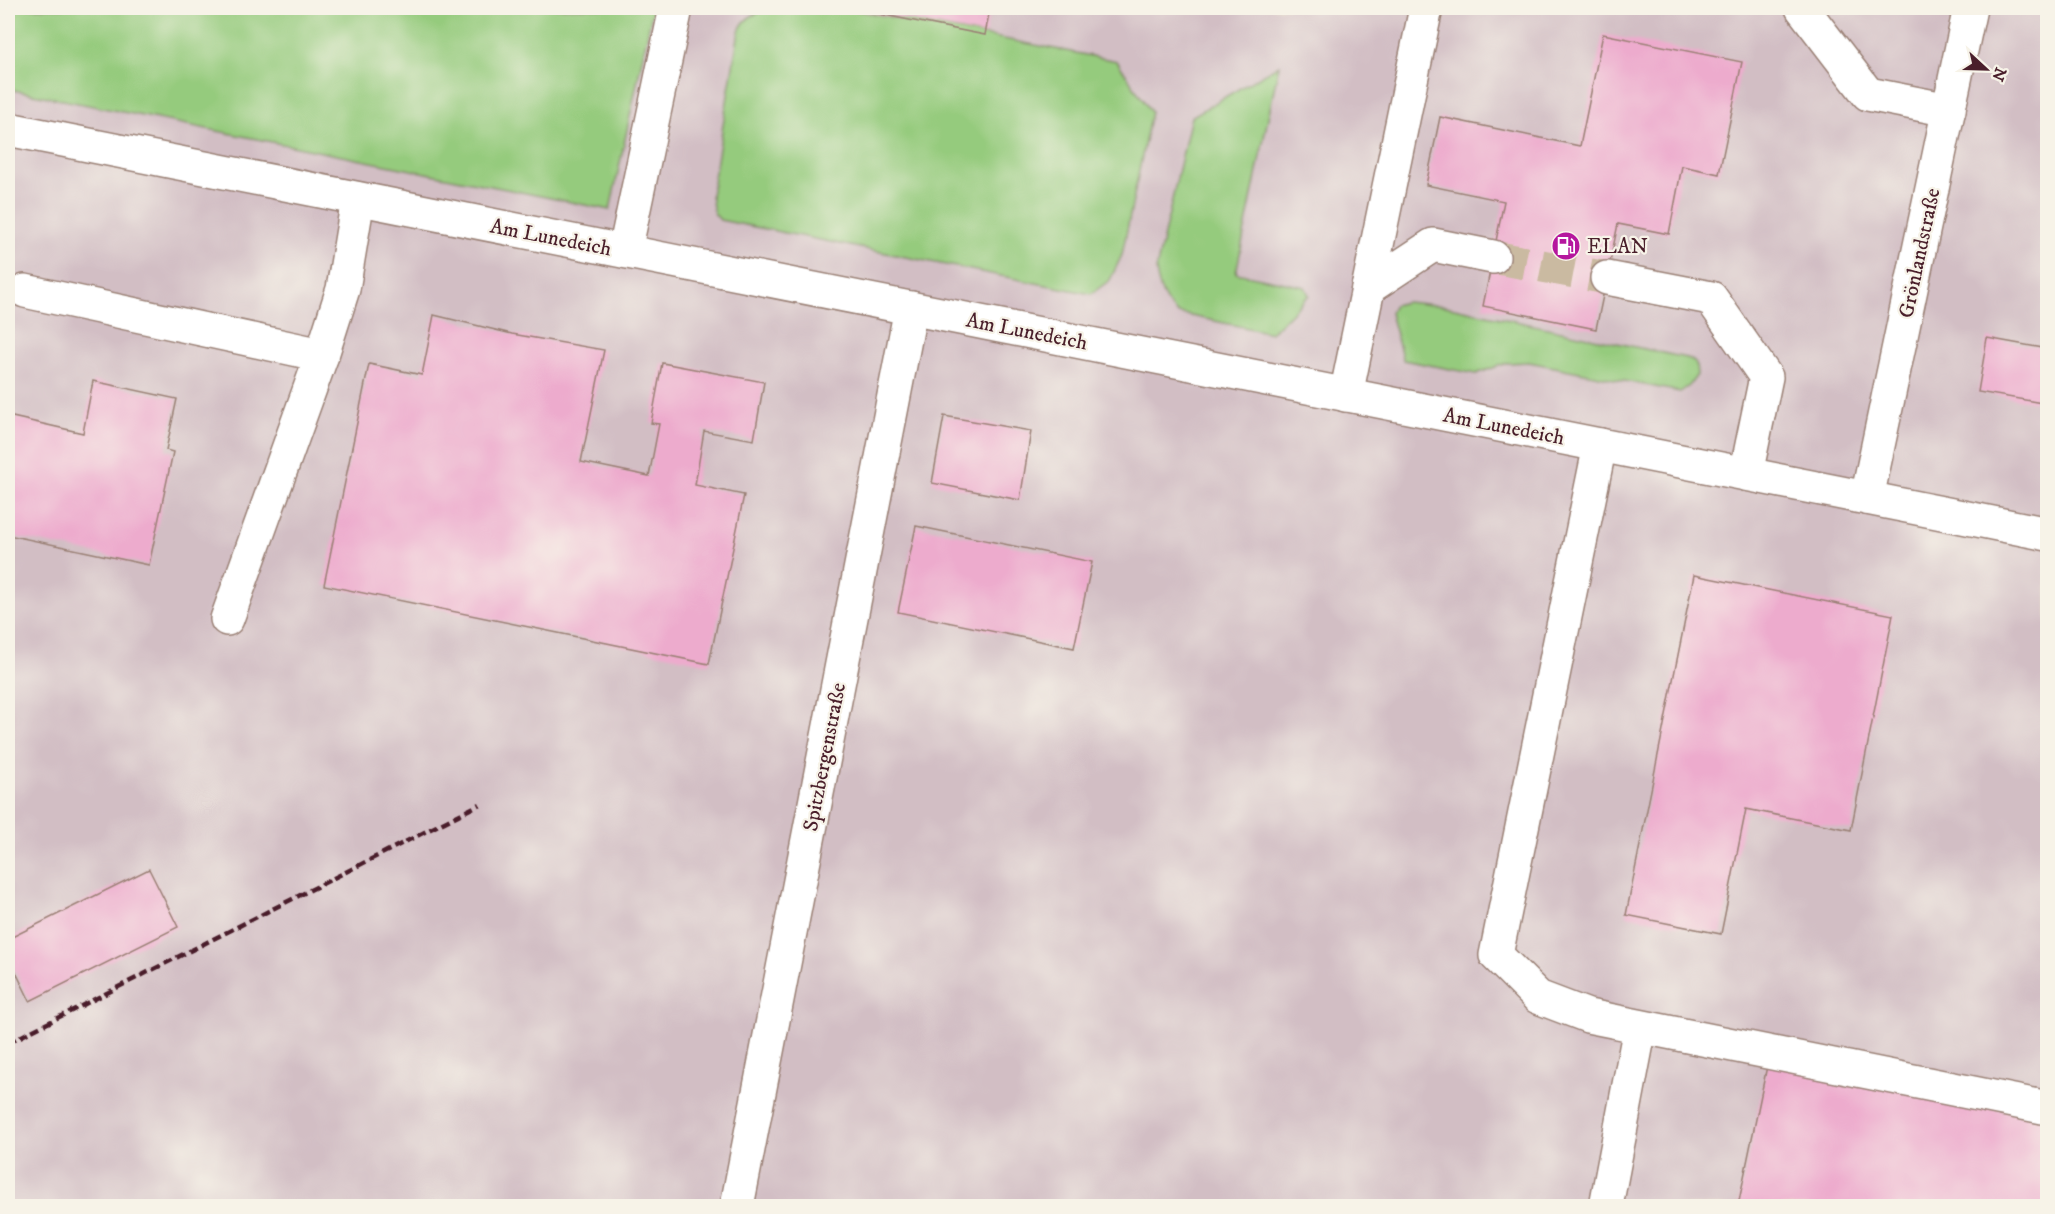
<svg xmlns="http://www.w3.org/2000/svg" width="2055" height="1214" font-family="'IM FELL DW Pica',serif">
  <rect width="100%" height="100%" fill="#f7f3e8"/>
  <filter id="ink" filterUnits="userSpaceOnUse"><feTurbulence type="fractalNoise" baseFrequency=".0167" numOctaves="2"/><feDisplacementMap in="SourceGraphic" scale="12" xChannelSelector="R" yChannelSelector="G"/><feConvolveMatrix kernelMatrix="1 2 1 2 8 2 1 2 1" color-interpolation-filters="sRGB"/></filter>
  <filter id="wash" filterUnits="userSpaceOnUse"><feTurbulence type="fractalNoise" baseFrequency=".008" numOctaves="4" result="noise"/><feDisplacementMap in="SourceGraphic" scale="24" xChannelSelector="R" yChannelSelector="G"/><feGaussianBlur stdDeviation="1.35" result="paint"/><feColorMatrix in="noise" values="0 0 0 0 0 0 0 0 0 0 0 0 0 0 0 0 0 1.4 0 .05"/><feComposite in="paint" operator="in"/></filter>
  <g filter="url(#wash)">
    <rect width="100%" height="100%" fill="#eae1bf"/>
    <rect fill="#d2bec4" x="8" y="8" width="2039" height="1198"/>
    <g fill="#95cb7d" stroke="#707554" stroke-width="1.5">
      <polygon points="8,8 653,8 610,210 8,89"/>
      <path d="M782,8H844L1117,61L1151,112L1122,255L1110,280L1091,294L720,220L714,213L711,195L739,31C746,12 765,11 782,8Z"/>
      <path d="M1279,65L1236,273L1305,287L1309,295L1271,333L1177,313C1164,302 1158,287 1156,270L1191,117Z"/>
      <polygon points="1406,302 1445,306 1691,359 1696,364 1697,375 1689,386 1680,392 1529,362 1507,363 1476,374 1403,360 1390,313 1394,305"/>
    </g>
    <g id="blocks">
      <g fill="#edabcd">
        <polygon points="849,8 990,8 985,35"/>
        <polygon points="1603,34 1742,62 1719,174 1682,166 1669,234 1618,224 1596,329 1483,306 1504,201 1426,185 1440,117 1580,146"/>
        <polygon points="434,315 512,334 604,350 581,462 649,476 659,424 651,423 662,363 764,382 754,440 704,431 695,485 744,495 709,664 324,585 369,364 422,375"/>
        <polygon points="1987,338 2048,349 2048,404 1978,392"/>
        <polygon points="93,381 177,399 166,450 173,452 149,565 8,535 8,416 83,433"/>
        <polygon points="944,416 1031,431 1020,500 932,483"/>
        <polygon points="916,526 1092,562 1074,648 898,612"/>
        <polygon points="1694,575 1893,615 1851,830 1746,809 1721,934 1626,915"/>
        <polygon points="149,869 178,927 30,1001 8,956 8,939"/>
        <polygon points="1768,1061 2048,1120 2048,1206 1738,1206"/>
      </g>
    </g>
  </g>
  <g filter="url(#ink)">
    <use href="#blocks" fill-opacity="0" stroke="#9a8075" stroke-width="1.5"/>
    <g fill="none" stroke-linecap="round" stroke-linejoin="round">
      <polyline stroke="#cabaa1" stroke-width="33" stroke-dasharray="33 16" stroke-linecap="butt" points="1493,257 1607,278"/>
      <g stroke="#9a8075" stroke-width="36">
        <g id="minor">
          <polyline points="1802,8 1868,94 1949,110"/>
          <polyline points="8,129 2048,534"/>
          <polyline points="625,251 676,8"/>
          <polyline points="1607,278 1711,298 1766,377 1746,474"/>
          <polyline points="1368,288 1433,245 1493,257"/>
          <polyline points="25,291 322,355"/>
          <polyline points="1346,395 1426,8"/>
          <polyline points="1600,445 1496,955 1538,997 1588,1016 2048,1108"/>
          <polyline points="1867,498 1970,8"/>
          <polyline points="227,619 322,355 343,289 358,199"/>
          <polyline points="737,1206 911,308"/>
          <polyline points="1606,1206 1640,1027"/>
        </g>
      </g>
      <use href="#minor" stroke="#fff" stroke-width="33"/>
      <polyline stroke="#4a1f2b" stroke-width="4.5" stroke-dasharray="9 4.5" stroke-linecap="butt" points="8,1043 480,804"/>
    </g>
  </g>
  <defs>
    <g id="fuel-disc" transform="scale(1.5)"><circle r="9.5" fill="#b5179e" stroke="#f7f3e8"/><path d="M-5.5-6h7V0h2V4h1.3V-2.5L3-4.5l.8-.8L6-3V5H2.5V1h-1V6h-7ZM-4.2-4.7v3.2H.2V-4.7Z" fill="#fff"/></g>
  </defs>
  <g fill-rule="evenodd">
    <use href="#fuel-disc" x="1566" y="246"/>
  </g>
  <g text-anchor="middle" stroke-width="4.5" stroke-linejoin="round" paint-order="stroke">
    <g font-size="21" fill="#4a1f2b" stroke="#f7f3e8">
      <text transform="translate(551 237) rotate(11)" y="7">Am Lunedeich</text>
      <text transform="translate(1919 253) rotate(-78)" y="7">Grönlandstraße</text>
      <text transform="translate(1027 331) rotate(11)" y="7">Am Lunedeich</text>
      <text transform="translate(1504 426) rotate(11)" y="7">Am Lunedeich</text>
      <text transform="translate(824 757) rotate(-79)" y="7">Spitzbergenstraße</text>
    </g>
    <g font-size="21" fill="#4a1f2b" stroke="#f7f3e8" text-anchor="start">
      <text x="1587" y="253">ELAN</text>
    </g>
  </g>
  <rect width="2055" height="1214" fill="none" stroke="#f7f3e8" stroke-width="30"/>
  <g transform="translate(1986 69) rotate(112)" stroke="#f7f3e8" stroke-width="4.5" paint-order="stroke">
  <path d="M0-4.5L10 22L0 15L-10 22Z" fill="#4a1f2b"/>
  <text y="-9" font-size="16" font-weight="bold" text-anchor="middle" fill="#4a1f2b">N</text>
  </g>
</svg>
